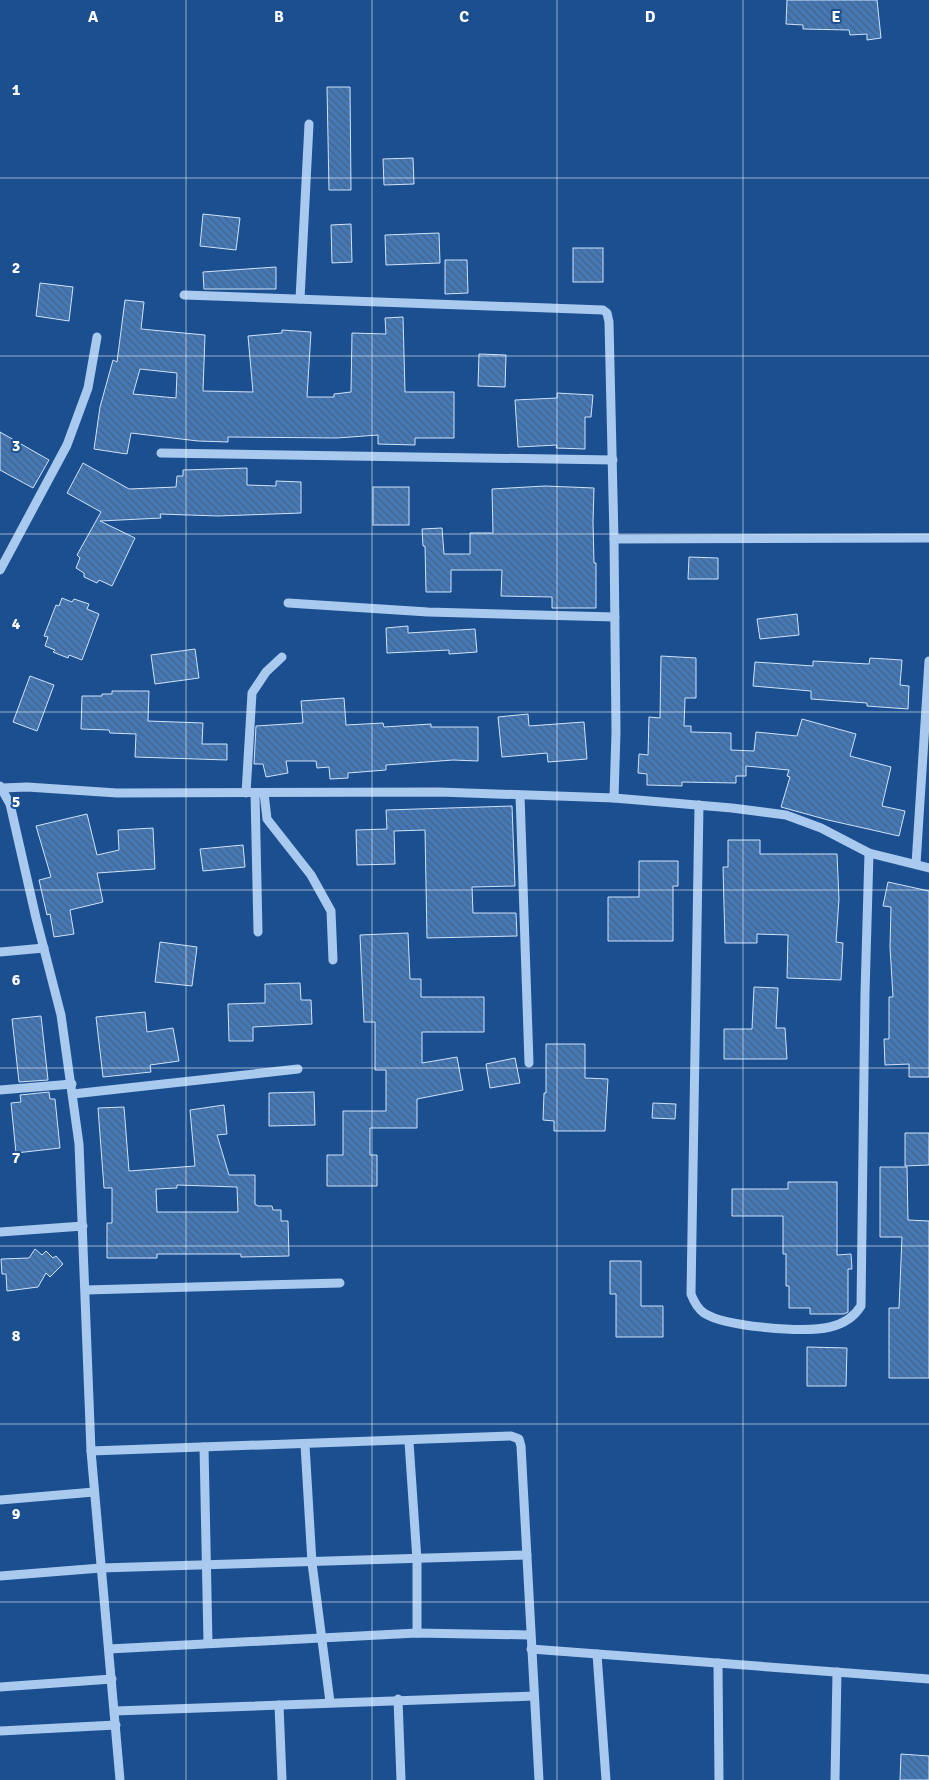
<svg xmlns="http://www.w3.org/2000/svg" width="929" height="1780" font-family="Signika,sans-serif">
  <defs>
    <pattern id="building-back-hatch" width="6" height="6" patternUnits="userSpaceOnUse" patternTransform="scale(1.25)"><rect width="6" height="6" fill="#4478b7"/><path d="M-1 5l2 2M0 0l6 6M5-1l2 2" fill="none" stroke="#486282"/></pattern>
  </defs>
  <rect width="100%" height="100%" fill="#1b4f8f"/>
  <g fill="url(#building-back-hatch)" stroke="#cfe3fa" fill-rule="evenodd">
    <polygon points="787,0 877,0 881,38 867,40 867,34 850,35 849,30 803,29 803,25 786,24"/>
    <polygon points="327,87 350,87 351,190 329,190"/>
    <polygon points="413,158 414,184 384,185 383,159"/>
    <polygon points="203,214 240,218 236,250 200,246"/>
    <polygon points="351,224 352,262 332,263 331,225"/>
    <polygon points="439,233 440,263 386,265 385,235"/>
    <rect x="573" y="248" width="30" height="34"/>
    <polygon points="445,260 467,260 468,293 445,294"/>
    <polygon points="276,267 276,289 204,289 203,272"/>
    <polygon points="40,283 73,287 69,321 36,316"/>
    <path d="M125,300L144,302L141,329L205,335L203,391L253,392L248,336L282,333V330L311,332L307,397H334V394L351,392L352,333L386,334L385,318L403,317L405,392H454V438H415V445L378,444V435L337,438L228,437V442L198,441L131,433L127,454L94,449L100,407L113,360L117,362ZM140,369L177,373L176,398L133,394Z"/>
    <polygon points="479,354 506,355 505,387 478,386"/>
    <polygon points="557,393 593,395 591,417 585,417 585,449 556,448 557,445 518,447 515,400 557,398"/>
    <polygon points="0,432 49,460 33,488 0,470"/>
    <polygon points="83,463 129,489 176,487 177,476 183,476 183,470 247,468 247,485 276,486 276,481 301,482 301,513 218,516 160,514 161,518 100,521 135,538 112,586 99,580 97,583 84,577 84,573 76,568 80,558 77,555 101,512 67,493"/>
    <polygon points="545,486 594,488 593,522 594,563 596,563 596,608 552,608 552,597 501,596 502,570 451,570 451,592 426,592 425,546 423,546 422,529 442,528 444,554 470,554 470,533 493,533 492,489"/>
    <rect x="373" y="487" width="36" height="38"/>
    <polygon points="689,557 718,558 718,579 688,579"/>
    <polygon points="62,598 72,602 74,599 89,604 87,609 99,614 82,660 69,655 68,658 53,652 55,650 45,646 48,637 44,636 56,605 59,606"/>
    <polygon points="797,614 799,635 760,639 757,619"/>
    <polygon points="408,626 408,633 475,629 477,652 449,654 449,650 387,653 386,628"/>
    <polygon points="195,649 199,678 155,684 151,655"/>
    <polygon points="661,656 696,658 696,698 685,698 684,726 691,726 691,732 731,733 731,750 754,751 756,732 797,736 802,719 856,734 850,756 891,767 882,806 905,811 899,836 828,820 781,807 790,777 787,776 789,770 746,766 746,776 736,776 736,783 682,782 682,786 647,785 647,774 638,773 639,754 648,755 649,717 660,718"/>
    <polygon points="870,658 902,660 900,685 909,686 908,709 867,706 867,703 811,699 811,691 753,686 755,662 813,666 813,661 869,664"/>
    <polygon points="30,676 54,685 37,731 13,722"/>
    <polygon points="112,691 149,691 148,721 203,723 202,744 227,744 227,760 135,757 136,734 110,733 109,730 81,729 82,696 102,696 102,694 112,694"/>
    <polygon points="344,698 346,725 383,723 384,727 431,724 431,727 478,727 478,761 453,760 386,765 386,770 348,773 348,778 330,779 329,767 317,768 316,761 286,761 288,773 266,777 263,764 254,764 256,726 303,723 301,701"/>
    <polygon points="528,714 529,726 584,722 587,759 548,762 547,753 502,757 498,717"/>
    <polygon points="512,806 515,886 472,887 473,913 516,913 517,936 427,938 425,830 394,831 395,864 357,865 356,830 387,829 386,810"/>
    <polygon points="87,814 97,855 119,850 118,830 153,828 155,869 97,873 103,902 70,910 74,934 54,937 50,914 47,915 39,880 51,877 36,826"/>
    <polygon points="728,840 760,840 760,854 837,854 839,899 836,942 843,943 841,980 787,978 788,935 757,934 757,943 725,943 723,867 728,867"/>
    <polygon points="243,845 245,867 203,871 200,849"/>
    <polygon points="639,861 678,861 678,886 673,886 673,941 608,941 608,897 639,897"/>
    <polygon points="888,882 929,891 929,1077 909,1077 909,1064 885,1065 884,1039 889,1039 889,997 893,997 890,947 891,907 883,906"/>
    <polygon points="408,933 410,979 421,979 421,997 484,997 484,1032 422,1032 422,1063 457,1057 463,1090 417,1099 417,1128 370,1128 370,1155 377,1155 377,1186 327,1186 327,1155 343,1155 343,1111 386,1111 386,1070 375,1070 375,1022 364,1022 360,935"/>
    <polygon points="160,942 197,947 192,986 155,982"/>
    <polygon points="300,983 301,1000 311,1000 312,1024 253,1027 253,1041 229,1041 228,1004 265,1003 265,984"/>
    <polygon points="754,987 778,988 776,1028 785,1028 787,1059 724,1059 724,1029 752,1029"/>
    <polygon points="145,1012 147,1032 173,1028 179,1061 150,1065 151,1072 103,1077 96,1017"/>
    <polygon points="41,1016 48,1080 19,1082 12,1019"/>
    <polygon points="546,1044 585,1044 585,1078 608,1079 605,1131 554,1131 554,1121 543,1120 544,1093 546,1093"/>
    <polygon points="515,1058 520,1083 490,1088 486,1064"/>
    <polygon points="49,1092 50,1099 55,1099 60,1148 16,1153 11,1103 21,1102 20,1095"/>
    <polygon points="314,1092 315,1125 269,1126 269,1093"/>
    <polygon points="653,1103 676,1104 675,1119 652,1118"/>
    <path d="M224,1105L227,1134L217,1135L229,1175H255V1204L258,1206H272L273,1210H281V1221H288L289,1256L241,1257V1254H157V1258H107V1223H112V1188H104L98,1108L124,1107L129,1171L195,1166L190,1110ZM177,1185L237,1187L238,1212H157L156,1189L177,1188Z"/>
    <polygon points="905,1133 929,1133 929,1165 905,1166"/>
    <polygon points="880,1167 907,1167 908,1220 929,1221 929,1378 889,1378 889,1308 899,1308 902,1237 880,1237"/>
    <polygon points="788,1182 837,1182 837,1255 851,1254 852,1269 848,1269 848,1312 844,1314 810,1314 810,1308 789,1308 789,1286 786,1286 786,1254 783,1254 783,1216 732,1216 732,1189 788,1189"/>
    <polygon points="35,1249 42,1255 46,1251 53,1258 56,1256 63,1264 50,1277 46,1273 38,1287 7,1291 6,1274 2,1274 1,1259 29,1258"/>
    <polygon points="610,1261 641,1261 641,1306 663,1306 663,1337 616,1337 616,1294 610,1294"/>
    <polygon points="807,1347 847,1348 846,1386 807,1386"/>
    <polygon points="901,1754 929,1756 929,1780 900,1780"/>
  </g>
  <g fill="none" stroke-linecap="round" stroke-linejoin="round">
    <g stroke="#a9c9ee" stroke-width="9">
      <polyline points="184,295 603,310 607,313 609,322 614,539"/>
      <polyline points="300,299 309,124"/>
      <polyline points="161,453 613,460"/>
      <polyline points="0,570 67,445 88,388 97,337"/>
      <polyline points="288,603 428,612 615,617"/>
      <polyline points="0,786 10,804 36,918 61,1015 79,1144 91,1451 120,1780"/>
      <polyline points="2,788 27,787 117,793 439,792 614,798 616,732 614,539 929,538"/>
      <polyline points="246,793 252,693 266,672 282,657"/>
      <polyline points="255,793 258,932"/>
      <polyline points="264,793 267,819 311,875 331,911 333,960"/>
      <polyline points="520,795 529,1063"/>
      <polyline points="614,798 732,808 786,815 821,828 869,853 929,868"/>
      <path d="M699,805L691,1294C694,1302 697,1308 704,1313C725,1327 805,1333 830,1327C843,1324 854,1317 861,1306L865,993L869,853"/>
      <polyline points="916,864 929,661"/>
      <polyline points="0,952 44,948"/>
      <polyline points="0,1090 72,1084"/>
      <polyline points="73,1094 298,1069"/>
      <polyline points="0,1232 83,1226"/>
      <polyline points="86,1290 340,1283"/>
      <polyline points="409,1442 417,1560 417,1633"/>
      <polyline points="305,1445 312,1563 330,1702"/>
      <polyline points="204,1447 208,1643"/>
      <polyline points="91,1451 511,1436 519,1439 521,1446 539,1780"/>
      <polyline points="0,1500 94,1492"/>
      <polyline points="0,1576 101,1568 527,1555"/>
      <polyline points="109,1649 417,1633 530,1635"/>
      <polyline points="531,1649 929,1679"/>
      <polyline points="597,1654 606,1780"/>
      <polyline points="718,1663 719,1780"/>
      <polyline points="0,1687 112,1679"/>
      <polyline points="398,1699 401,1780"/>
      <polyline points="279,1705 282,1780"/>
      <polyline points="115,1711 534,1696"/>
      <polyline points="0,1731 116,1725"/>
      <polyline points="835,1780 837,1672"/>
    </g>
  </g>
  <path fill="none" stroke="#fff" stroke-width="1" stroke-opacity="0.55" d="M186,0V1780M372,0V1780M557,0V1780M743,0V1780M0,178H929M0,356H929M0,534H929M0,712H929M0,890H929M0,1068H929M0,1246H929M0,1424H929M0,1602H929"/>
  <g font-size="16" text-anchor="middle" font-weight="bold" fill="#fff" stroke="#1b4f8f" stroke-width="4" stroke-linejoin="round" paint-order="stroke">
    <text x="93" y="22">A</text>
    <text x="279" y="22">B</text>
    <text x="464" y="22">C</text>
    <text x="650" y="22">D</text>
    <text x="836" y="22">E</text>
    <text x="16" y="95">1</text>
    <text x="16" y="273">2</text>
    <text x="16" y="451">3</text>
    <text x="16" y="629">4</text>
    <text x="16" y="807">5</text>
    <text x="16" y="985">6</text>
    <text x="16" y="1163">7</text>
    <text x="16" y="1341">8</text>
    <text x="16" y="1519">9</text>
  </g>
</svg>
